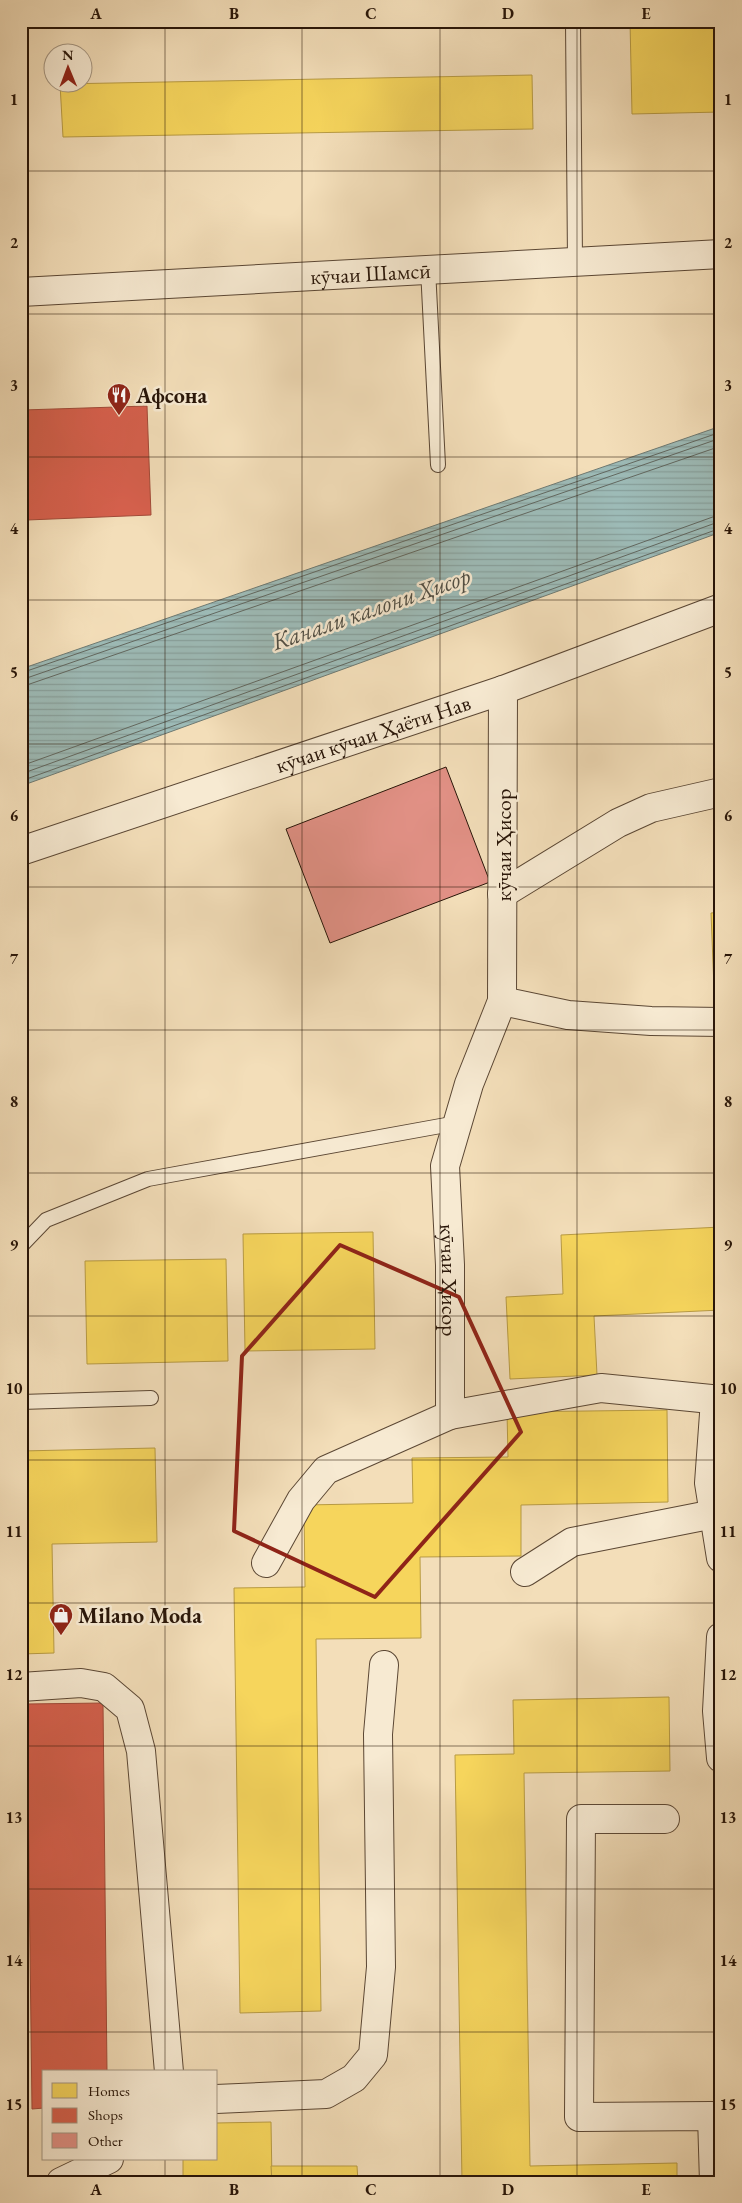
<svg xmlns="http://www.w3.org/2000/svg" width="742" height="2203" font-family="'EB Garamond',serif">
  <defs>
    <pattern id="water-rules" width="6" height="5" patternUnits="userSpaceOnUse" patternTransform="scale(1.25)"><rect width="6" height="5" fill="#9dbbb7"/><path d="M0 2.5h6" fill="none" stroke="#87a09c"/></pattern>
  </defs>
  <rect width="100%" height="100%" fill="#f3deb9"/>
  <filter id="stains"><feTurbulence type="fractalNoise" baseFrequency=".004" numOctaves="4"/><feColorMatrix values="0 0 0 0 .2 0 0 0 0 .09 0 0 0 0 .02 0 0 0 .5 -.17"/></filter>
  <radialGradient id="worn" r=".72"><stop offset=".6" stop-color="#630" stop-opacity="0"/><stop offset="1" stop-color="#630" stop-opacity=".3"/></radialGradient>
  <polygon fill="url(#water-rules)" stroke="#6e7971" points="721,426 721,532 21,786 21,669"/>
  <g fill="#f6d55c" stroke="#b89b43">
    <polygon points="630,21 721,21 721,112 632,114"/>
    <polygon points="532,75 533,129 63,137 60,84"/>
    <polygon points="721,912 721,1013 715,1013 711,913"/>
    <polygon points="721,1227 721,1310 594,1316 597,1375 510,1379 506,1297 563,1294 561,1235"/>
    <polygon points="373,1232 375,1349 245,1351 243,1234"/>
    <polygon points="226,1259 228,1361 87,1364 85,1261"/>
    <polygon points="667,1410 668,1502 521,1505 521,1556 420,1557 421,1638 316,1639 321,2011 240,2013 234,1588 305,1587 304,1505 413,1503 412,1458 508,1457 507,1412"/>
    <polygon points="155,1448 157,1542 52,1544 54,1653 21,1654 21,1451"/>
    <polygon points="669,1697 670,1771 524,1773 530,2166 677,2163 677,2182 462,2182 455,1755 514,1754 513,1700"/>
    <polygon points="271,2122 272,2182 183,2182 183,2159 216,2159 216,2123"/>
    <polygon points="271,2166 357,2166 358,2182 272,2182"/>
  </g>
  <g fill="#d6604d" stroke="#a24a38">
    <polygon points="147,406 151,515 27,520 23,410"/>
    <polygon points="103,1703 107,2072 44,2072 44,2108 32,2109 27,1704"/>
  </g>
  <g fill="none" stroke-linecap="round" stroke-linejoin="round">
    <g stroke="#626860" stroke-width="1">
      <polyline points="21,673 721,432"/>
      <polyline points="21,680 721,438"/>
      <polyline points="21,687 721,446"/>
      <polyline points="21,766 721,514"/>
      <polyline points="21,774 721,521"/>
      <polyline points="21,781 721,528"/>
    </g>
  </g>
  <polygon fill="#e29186" stroke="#281508" points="446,767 490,882 330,943 286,829"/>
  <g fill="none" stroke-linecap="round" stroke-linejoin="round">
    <g stroke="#5b4734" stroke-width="16">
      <g id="lane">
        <polyline points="573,21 575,261"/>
        <polyline points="428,269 438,465"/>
        <polyline points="21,1246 46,1220 148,1179 457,1123"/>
        <polyline points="21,1402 151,1398"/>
      </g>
    </g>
    <g stroke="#5b4734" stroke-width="30">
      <g id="street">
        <path id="s1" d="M21,292L721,254"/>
        <polyline points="503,690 502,1001 568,1015 651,1021 721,1022"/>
        <path id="s2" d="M21,851L503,690L721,608"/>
        <polyline points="502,894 618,823 651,808 721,792"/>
        <path id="s3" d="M502,1001L469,1084L445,1166L450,1265V1415L601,1388L721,1400"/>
        <polyline points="715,1400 709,1483 721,1558"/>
        <polyline points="266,1563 301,1500 326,1470 450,1415"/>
        <polyline points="525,1572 572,1542 714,1514"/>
        <polyline points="721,1637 717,1711 721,1758"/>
        <polyline points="21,1687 81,1683 104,1687 130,1709 141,1751 169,2072"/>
        <polyline points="665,1819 581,1819 579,2117 712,2116 714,2182"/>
        <polyline points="216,2099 326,2094 354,2078 373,2055 381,1967 378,1734 384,1665"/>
        <polyline points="61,2182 109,2159"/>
      </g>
    </g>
    <use href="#lane" stroke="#f7ead2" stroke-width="14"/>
    <use href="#street" stroke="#f7ead2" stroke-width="28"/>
  </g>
  <path fill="none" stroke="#8f2418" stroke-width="4" stroke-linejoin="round" d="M340,1245L459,1297L521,1432L375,1597L234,1531L242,1356Z"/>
  <path fill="none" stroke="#281508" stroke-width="1" stroke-opacity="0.55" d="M165,21V2072M302,21V2182M440,21V2182M577,21V2182M21,171H721M21,314H721M21,457H721M21,600H721M21,744H721M21,887H721M21,1030H721M21,1173H721M21,1316H721M21,1460H721M21,1603H721M21,1746H721M21,1889H721M21,2032H721M165,2159V2182"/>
  <defs>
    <g id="restaurant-pin" transform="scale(1.25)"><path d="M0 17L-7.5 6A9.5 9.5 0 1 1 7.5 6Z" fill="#8f2418" stroke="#f7ead2"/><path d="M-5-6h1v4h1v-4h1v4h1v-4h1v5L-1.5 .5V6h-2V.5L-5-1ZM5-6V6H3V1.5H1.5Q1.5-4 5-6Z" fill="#fff"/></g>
    <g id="shop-pin" transform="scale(1.25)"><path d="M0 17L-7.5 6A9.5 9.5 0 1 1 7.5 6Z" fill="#8f2418" stroke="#f7ead2"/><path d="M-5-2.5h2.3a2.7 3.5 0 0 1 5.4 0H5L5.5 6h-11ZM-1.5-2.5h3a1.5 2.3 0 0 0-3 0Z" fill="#fff"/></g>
  </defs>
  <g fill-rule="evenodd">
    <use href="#restaurant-pin" x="119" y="395"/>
    <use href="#shop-pin" x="61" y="1615"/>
  </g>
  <g text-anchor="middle" stroke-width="5" stroke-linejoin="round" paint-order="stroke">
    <g font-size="22" fill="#281508" stroke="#f7ead2">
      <text dy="8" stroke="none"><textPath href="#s1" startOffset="350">кӯчаи Шамсӣ</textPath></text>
      <text dy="8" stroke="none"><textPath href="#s2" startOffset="371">кӯчаи кӯчаи Ҳаёти Нав</textPath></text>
      <text transform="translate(503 845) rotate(-90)" y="8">кӯчаи Ҳисор</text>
      <text dy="8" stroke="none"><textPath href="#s3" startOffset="289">кӯчаи Ҳисор</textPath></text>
    </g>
    <g font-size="22" font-weight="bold" fill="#281508" stroke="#f7ead2" text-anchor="start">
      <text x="136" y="403">Афсона</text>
      <text x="78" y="1623">Milano Moda</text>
    </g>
    <g font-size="24" font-style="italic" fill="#514f45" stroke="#f7ead2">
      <text transform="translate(371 609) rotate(-19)" y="8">Канали калони Ҳисор</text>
    </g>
  </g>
  <rect width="742" height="2203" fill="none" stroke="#f3deb9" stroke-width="55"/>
  <rect x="42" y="2070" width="175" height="90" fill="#f7ead2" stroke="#a49581"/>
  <rect x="52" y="2083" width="25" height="15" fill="#f6d55c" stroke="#a49581"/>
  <text x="88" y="2096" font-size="15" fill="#281508">Homes</text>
  <rect x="52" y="2108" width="25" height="15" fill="#d6604d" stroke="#a49581"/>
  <text x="88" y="2120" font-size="15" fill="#281508">Shops</text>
  <rect x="52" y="2133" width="25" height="15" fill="#e29186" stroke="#a49581"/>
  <text x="88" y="2146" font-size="15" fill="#281508">Other</text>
  <g transform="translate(68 68) rotate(359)"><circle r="24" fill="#f7ead2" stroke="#a49581"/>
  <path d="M0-4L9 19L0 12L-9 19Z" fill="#8f2418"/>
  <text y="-8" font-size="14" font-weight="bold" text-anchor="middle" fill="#281508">N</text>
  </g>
  <rect x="28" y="28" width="686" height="2148" fill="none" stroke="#281508" stroke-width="2"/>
  <g font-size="16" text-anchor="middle" font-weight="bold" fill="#281508">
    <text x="96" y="19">A</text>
    <text x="234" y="19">B</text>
    <text x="371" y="19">C</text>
    <text x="508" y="19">D</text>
    <text x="646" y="19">E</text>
    <text x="14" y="105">1</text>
    <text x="728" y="105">1</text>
    <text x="14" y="248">2</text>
    <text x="728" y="248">2</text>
    <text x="14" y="391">3</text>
    <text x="728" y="391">3</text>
    <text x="14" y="534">4</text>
    <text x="728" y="534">4</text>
    <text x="14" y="678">5</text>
    <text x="728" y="678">5</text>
    <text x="14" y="821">6</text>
    <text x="728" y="821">6</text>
    <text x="14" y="964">7</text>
    <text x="728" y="964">7</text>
    <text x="14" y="1107">8</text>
    <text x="728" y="1107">8</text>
    <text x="14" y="1250">9</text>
    <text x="728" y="1250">9</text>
    <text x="14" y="1394">10</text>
    <text x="728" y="1394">10</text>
    <text x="14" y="1537">11</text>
    <text x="728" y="1537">11</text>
    <text x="14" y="1680">12</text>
    <text x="728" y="1680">12</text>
    <text x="14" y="1823">13</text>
    <text x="728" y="1823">13</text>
    <text x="14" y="1966">14</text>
    <text x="728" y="1966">14</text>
    <text x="14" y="2110">15</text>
    <text x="728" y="2110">15</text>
    <text x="96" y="2195">A</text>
    <text x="234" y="2195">B</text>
    <text x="371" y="2195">C</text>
    <text x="508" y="2195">D</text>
    <text x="646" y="2195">E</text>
  </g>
  <rect width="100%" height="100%" filter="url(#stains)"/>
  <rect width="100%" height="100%" fill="url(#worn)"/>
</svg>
